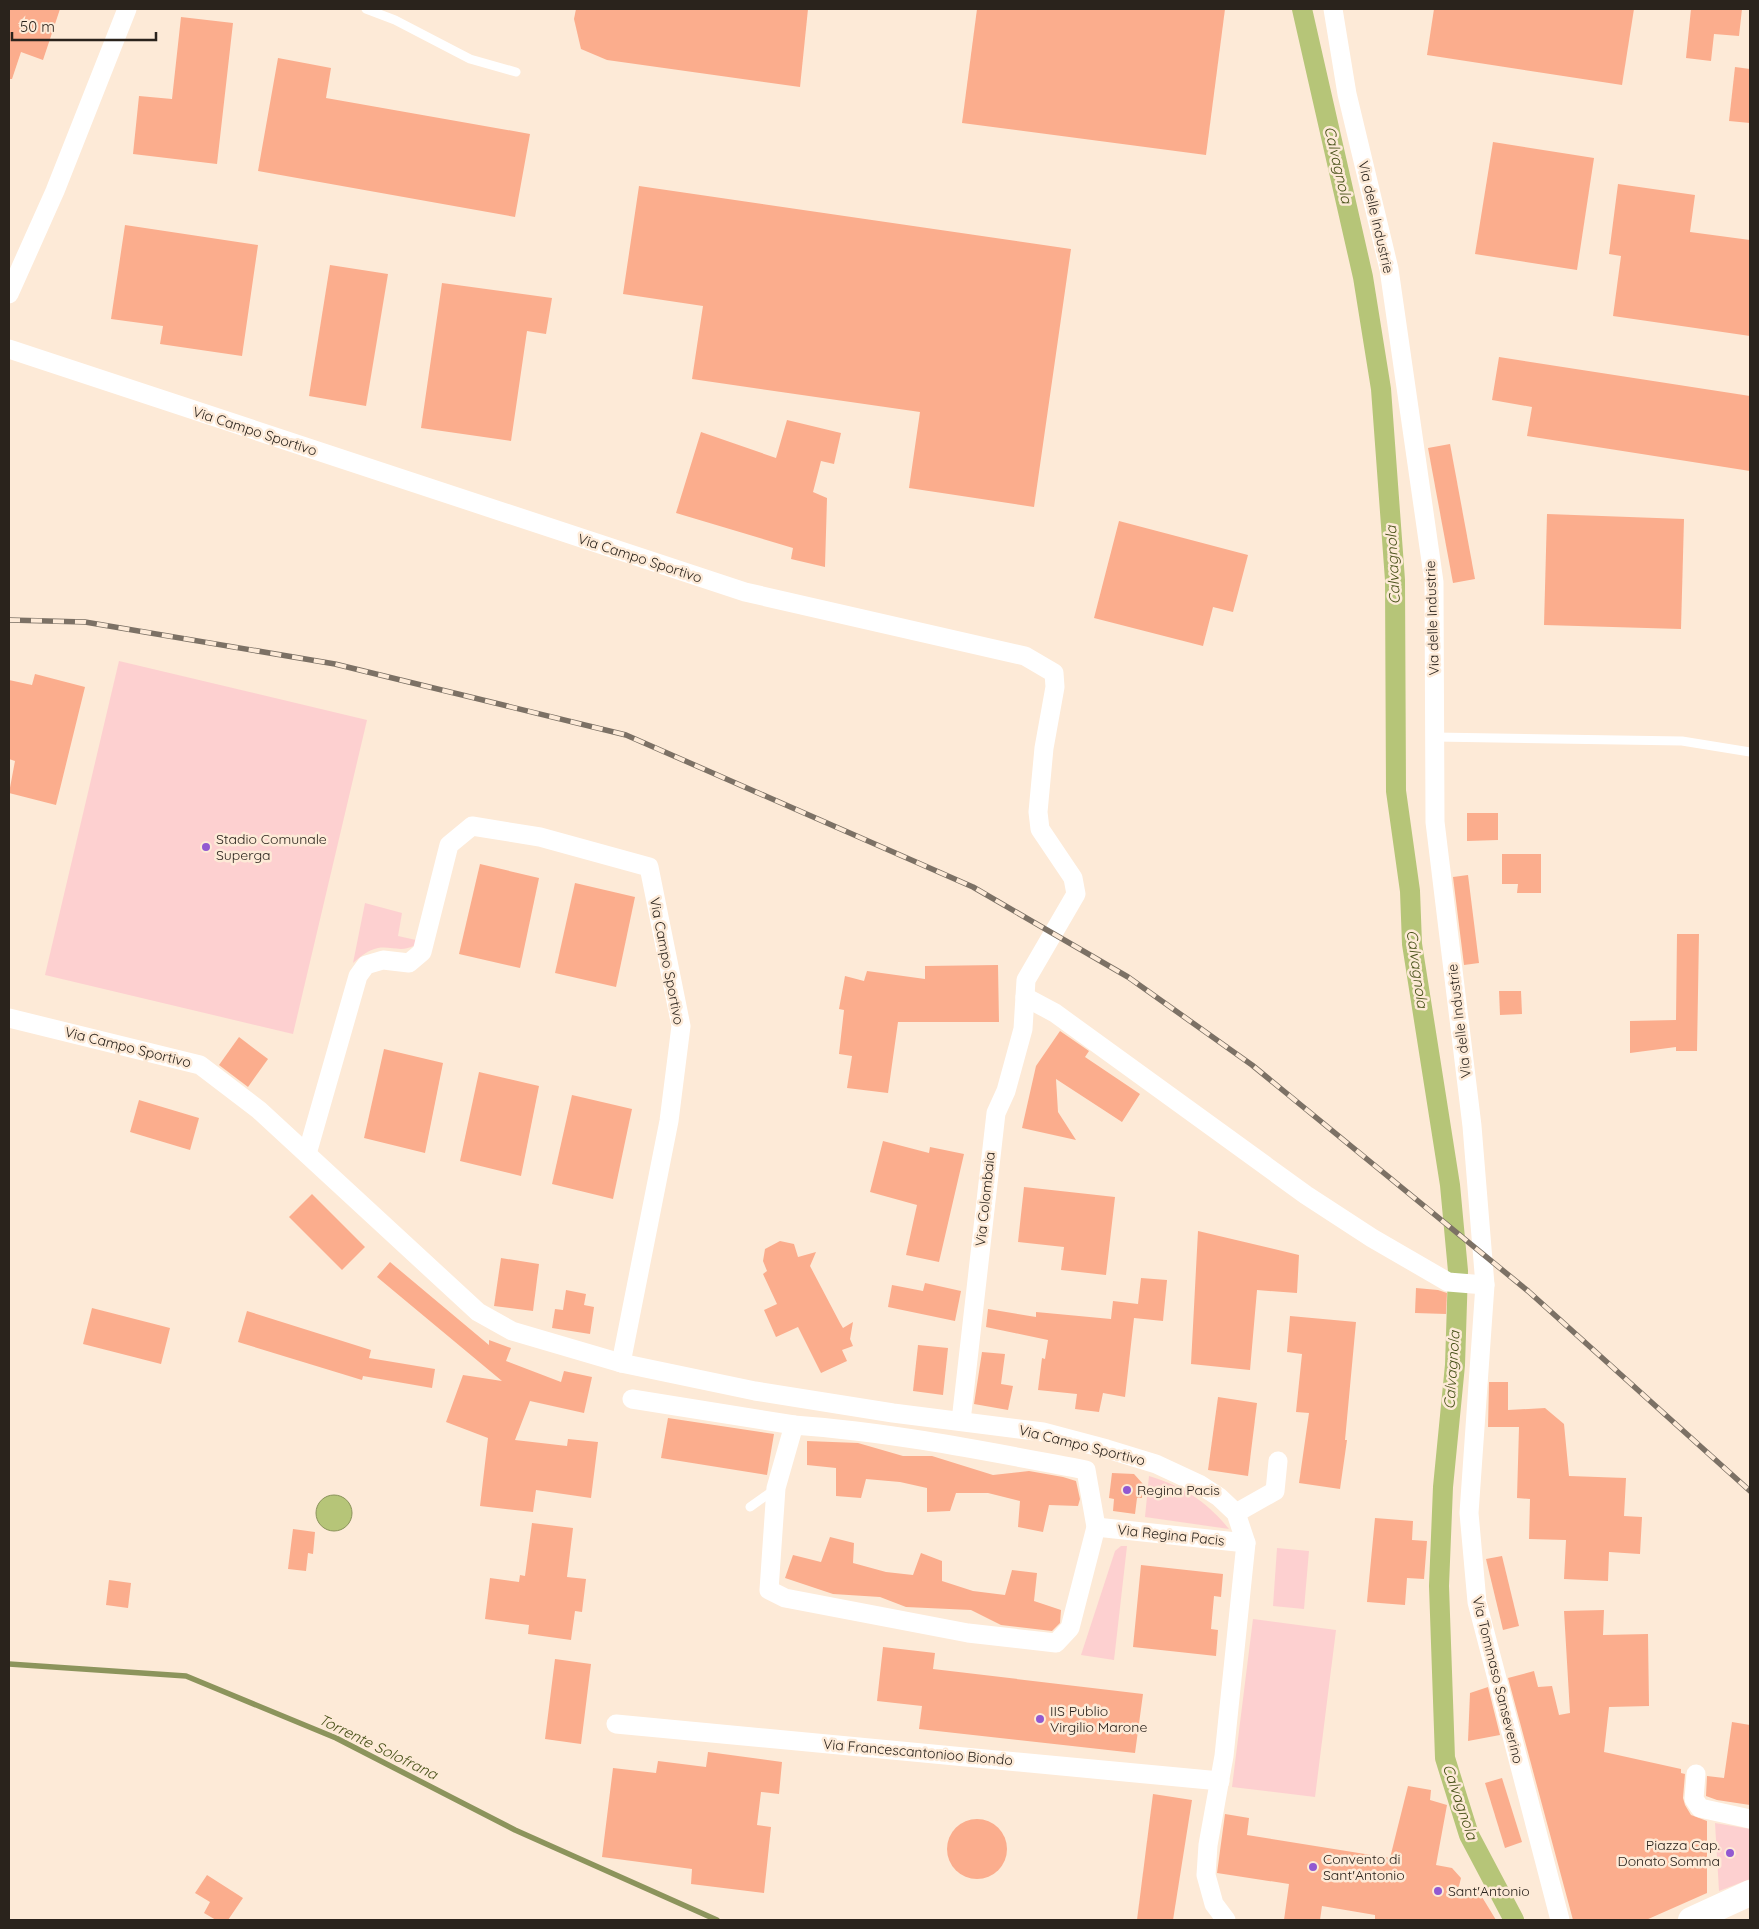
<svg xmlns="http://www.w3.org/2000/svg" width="1759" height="1929" font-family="Quicksand,sans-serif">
  <rect width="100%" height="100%" fill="#fdead7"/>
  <g fill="#fdd0d0">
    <polygon points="119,661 367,720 293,1034 45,975"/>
    <path d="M365,903L402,913L398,936L416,940L415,945C402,953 392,946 378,948C368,950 361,956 353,963Z"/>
    <path d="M1149,1476C1184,1487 1206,1501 1229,1529L1145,1517Z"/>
    <polygon points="1121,1546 1127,1546 1114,1660 1081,1655 1115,1551"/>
    <polygon points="1277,1548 1309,1551 1304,1609 1273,1606"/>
    <polygon points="1253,1619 1336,1630 1315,1797 1232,1787"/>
    <polygon points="1715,1823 1750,1829 1750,1879 1719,1891"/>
  </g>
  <circle fill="#b6c578" stroke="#8c945c" cx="334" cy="1513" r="18"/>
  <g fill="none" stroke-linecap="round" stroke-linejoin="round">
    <polyline stroke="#8c945c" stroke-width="5.5" points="9,1664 186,1676 336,1738 515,1830 717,1920"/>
    <polyline stroke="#b6c578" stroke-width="20" points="1302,9 1363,277 1381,389 1395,580 1396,791 1410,891 1412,944 1450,1185 1458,1271 1455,1365 1443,1487 1439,1586 1445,1758 1469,1835 1514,1920"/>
  </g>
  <g fill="#fbad8d">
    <polygon points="9,9 60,9 43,60 21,52 12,79 9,79"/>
    <polygon points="576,9 808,9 800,87 607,60 581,49 574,19"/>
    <polygon points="977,9 1225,9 1206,155 962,123"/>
    <polygon points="1434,9 1634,9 1622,85 1427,55"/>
    <polygon points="1691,9 1742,9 1739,36 1714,34 1711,61 1686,58"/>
    <polygon points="181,17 233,23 217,164 133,154 139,96 172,99"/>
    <polygon points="278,58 331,68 326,98 530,134 515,217 258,171"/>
    <polygon points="1735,67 1750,69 1750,123 1729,121"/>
    <polygon points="1493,142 1594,158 1577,270 1475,254"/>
    <polygon points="1618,184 1695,195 1690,232 1750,240 1750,336 1613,316 1621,256 1609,254"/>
    <polygon points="639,186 1071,249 1034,507 909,488 920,412 692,379 703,306 623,294"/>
    <polygon points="125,225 258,245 242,356 160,344 163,326 111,319"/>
    <polygon points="330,265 388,274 366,406 309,396"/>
    <polygon points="442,283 552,298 546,334 527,331 511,441 421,428"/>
    <polygon points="1499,357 1750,396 1750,471 1527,436 1532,407 1492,400"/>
    <polygon points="787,420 841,433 834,464 821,461 813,492 827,498 825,567 791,559 793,548 676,513 701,432 776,458"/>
    <polygon points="1450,444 1475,579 1453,583 1428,448"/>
    <polygon points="1547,514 1684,519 1681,629 1544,625"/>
    <polygon points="1119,521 1248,555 1233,612 1213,607 1203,646 1094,618"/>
    <polygon points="35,674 85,687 56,805 9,793 15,761 9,759 9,680 32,685"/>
    <polygon points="1467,813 1498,813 1498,840 1467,841"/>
    <polygon points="1502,854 1541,854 1541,893 1517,893 1518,884 1502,884"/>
    <polygon points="480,864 539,878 520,968 459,954"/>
    <polygon points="1468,875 1479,963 1464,965 1453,877"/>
    <polygon points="575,883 635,897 616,987 555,973"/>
    <polygon points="1677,934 1699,934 1697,1051 1676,1051 1676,1047 1630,1053 1630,1021 1676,1020"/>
    <polygon points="998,965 999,1022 898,1022 888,1093 847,1088 852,1056 839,1054 844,1010 839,1009 845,976 864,981 867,971 925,979 925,966"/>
    <polygon points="1499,991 1521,991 1522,1014 1500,1015"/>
    <polygon points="1060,1031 1089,1051 1085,1057 1140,1094 1122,1122 1056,1079 1058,1112 1076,1140 1022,1128 1036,1066"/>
    <polygon points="239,1037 268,1059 248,1087 219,1065"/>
    <polygon points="384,1049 443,1063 425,1153 364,1138"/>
    <polygon points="479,1072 539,1086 521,1176 460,1161"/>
    <polygon points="572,1095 632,1109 613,1199 552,1184"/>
    <polygon points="139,1100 199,1118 190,1150 130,1132"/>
    <polygon points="883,1141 929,1153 930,1147 964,1154 939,1262 906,1255 917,1205 870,1192"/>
    <polygon points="1024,1187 1115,1197 1106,1275 1061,1270 1064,1247 1018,1242"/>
    <polygon points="312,1194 365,1247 342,1270 289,1217"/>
    <polygon points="1198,1231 1299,1255 1297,1293 1257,1290 1250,1370 1191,1364"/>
    <polygon points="780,1241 794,1244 798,1257 816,1252 810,1266 840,1323 843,1328 853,1322 850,1339 853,1346 842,1350 847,1361 821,1373 798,1327 776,1337 764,1310 777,1304 763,1274 767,1271 763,1261 765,1249"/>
    <polygon points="501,1258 539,1264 533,1311 494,1306"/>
    <polygon points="390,1262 489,1345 489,1340 511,1348 506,1361 561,1382 564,1371 592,1377 584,1413 530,1401 515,1440 567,1446 568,1439 598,1442 591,1498 536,1490 533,1512 480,1506 488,1438 446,1422 463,1375 502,1381 377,1277"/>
    <polygon points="1141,1278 1167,1280 1163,1321 1134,1318 1125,1397 1103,1393 1099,1412 1075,1409 1077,1394 1038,1390 1042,1358 1045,1359 1048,1340 986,1327 988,1309 1036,1317 1036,1312 1111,1319 1113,1301 1138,1304"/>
    <polygon points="925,1283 961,1291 955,1321 888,1307 892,1285 923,1291"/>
    <polygon points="1416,1288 1438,1290 1447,1293 1446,1314 1415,1313"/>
    <polygon points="566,1290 586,1294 584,1305 594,1307 590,1334 552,1328 555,1309 563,1310"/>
    <polygon points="92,1308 170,1328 161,1364 83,1344"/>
    <polygon points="247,1311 371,1350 369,1358 435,1369 432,1388 363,1376 362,1380 238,1342"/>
    <polygon points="1290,1316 1356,1322 1345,1440 1347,1440 1340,1489 1299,1483 1309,1413 1296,1412 1302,1354 1287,1352"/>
    <polygon points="918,1345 948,1348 943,1395 913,1391"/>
    <polygon points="982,1352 1005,1354 1001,1384 1013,1386 1008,1410 974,1404"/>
    <polygon points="1489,1382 1508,1382 1508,1410 1545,1408 1564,1424 1569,1476 1626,1478 1624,1516 1642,1517 1640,1554 1609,1552 1608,1581 1564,1579 1566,1540 1529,1539 1530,1499 1517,1498 1519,1427 1488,1427"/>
    <polygon points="1218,1397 1257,1403 1248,1476 1208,1470"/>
    <polygon points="668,1418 774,1434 767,1475 661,1458"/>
    <polygon points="807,1441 858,1443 903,1456 932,1456 993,1475 1029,1471 1063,1477 1076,1481 1080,1499 1078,1506 1049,1505 1043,1532 1018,1527 1020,1501 988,1493 956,1493 950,1511 927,1512 927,1488 900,1482 866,1479 861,1498 836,1496 836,1468 807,1465"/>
    <polygon points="1112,1473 1134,1474 1143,1484 1142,1498 1137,1498 1135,1514 1113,1511 1114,1499 1109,1498"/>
    <polygon points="1375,1518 1413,1521 1412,1540 1427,1541 1424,1579 1407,1578 1405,1605 1367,1602"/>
    <polygon points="532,1523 573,1528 567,1577 586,1579 582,1612 575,1611 571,1640 528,1634 529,1625 485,1619 490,1578 519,1582 520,1575 525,1576"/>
    <polygon points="293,1529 315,1532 313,1554 308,1553 306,1571 288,1569"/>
    <polygon points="830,1537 854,1543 853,1563 886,1572 913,1575 921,1553 942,1561 942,1581 973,1591 1005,1595 1012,1570 1037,1573 1034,1601 1061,1610 1060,1623 1052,1631 1001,1625 971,1610 906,1607 880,1597 833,1594 785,1578 793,1555 821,1562"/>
    <polygon points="1502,1556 1519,1626 1503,1630 1486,1559"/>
    <polygon points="1141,1565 1223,1574 1221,1597 1214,1596 1211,1629 1218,1630 1216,1656 1133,1647"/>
    <polygon points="109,1580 131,1583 128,1608 106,1605"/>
    <polygon points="1604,1610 1603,1635 1648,1634 1649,1706 1609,1707 1604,1752 1681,1769 1681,1773 1685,1774 1683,1798 1685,1805 1691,1815 1707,1821 1707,1893 1646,1920 1573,1920 1508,1678 1534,1671 1538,1687 1552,1686 1559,1715 1570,1713 1564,1611"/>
    <polygon points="883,1647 935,1653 933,1669 1143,1694 1135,1753 919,1729 922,1706 877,1701"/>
    <polygon points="555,1659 591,1664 581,1744 545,1739"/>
    <polygon points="1488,1687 1500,1735 1468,1741 1470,1693"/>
    <polygon points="1732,1722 1750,1725 1750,1805 1717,1800 1706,1796 1707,1776 1724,1778"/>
    <polygon points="708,1752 782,1762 779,1794 761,1792 757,1825 771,1827 764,1893 691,1884 692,1869 602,1857 613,1768 656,1773 658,1761 706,1767"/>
    <polygon points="1502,1778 1522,1842 1505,1848 1485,1783"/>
    <polygon points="1408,1786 1431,1790 1430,1800 1447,1805 1436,1865 1452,1868 1461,1878 1458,1890 1479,1892 1496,1920 1375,1920 1375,1915 1322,1906 1320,1920 1284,1920 1289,1884 1217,1873 1225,1814 1249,1818 1247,1835 1390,1858"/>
    <polygon points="1153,1794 1192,1800 1173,1920 1137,1920"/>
    <circle cx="977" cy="1849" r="30"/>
    <polygon points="207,1875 243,1898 228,1920 216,1920 204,1913 210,1902 195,1893"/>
  </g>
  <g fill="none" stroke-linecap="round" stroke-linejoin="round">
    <g stroke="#fff" stroke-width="9">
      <polyline points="366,9 395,20 470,59 516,72"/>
      <polyline points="1435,737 1682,741 1750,752"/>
      <polyline points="750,1507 774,1490"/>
    </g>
    <g stroke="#fff" stroke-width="19">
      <polyline points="1333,9 1347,94 1389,269 1434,582 1435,822 1472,1126 1485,1285 1469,1513 1477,1602 1560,1920"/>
      <polyline points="9,294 55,191 127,9"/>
      <polyline points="9,349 745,592 1025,656 1054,673 1055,687 1044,748 1038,812 1040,829 1073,878 1076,894 1026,980 1023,1029 1006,1091 996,1113 961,1421"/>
      <polyline points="1025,997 1055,1013 1306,1195 1372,1238 1448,1282 1485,1285"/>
      <polyline points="9,1018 200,1065 259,1110 478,1312 512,1331 621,1363 755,1391 893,1413 1043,1432 1107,1449 1156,1464 1199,1484 1219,1497 1236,1513 1246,1543 1224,1756 1208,1845 1206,1875 1214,1904 1226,1920"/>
      <polyline points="307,1154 358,976 366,965 383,960 409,963 422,952 449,845 472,826 540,837 649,867 681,1026 669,1121 621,1363"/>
      <polyline points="632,1399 794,1425"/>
      <path d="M794,1425C892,1432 990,1452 1086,1470L1096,1527L1070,1628L1056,1643L968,1633L785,1598L769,1590L776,1488Z"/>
      <polyline points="1236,1513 1275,1491 1278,1461"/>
      <polyline points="1096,1527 1246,1543"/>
      <polyline points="616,1724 1220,1781"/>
      <polyline points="1696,1774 1694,1799 1700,1808 1750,1819"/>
    </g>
    <polyline stroke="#fff" stroke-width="26" points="1691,1920 1750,1893"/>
    <g stroke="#7c7165" stroke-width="5.5">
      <polyline id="rail" points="9,620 85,622 335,664 626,735 973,887 1128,977 1252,1065 1528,1291 1750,1491"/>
    </g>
    <use href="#rail" stroke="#fdead7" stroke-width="4" stroke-dasharray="11" stroke-linecap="butt"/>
  </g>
  <g fill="#9259d1" stroke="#fdead7" stroke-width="2">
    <circle cx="206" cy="847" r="5"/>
    <circle cx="1127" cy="1490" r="5"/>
    <circle cx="1040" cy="1719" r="5"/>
    <circle cx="1730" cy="1853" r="5"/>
    <circle cx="1313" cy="1867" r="5"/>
    <circle cx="1438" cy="1891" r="5"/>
  </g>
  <g text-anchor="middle" stroke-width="5" stroke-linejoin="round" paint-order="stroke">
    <g font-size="14" fill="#2a231c" stroke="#fdead7">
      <text transform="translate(1376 217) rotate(77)" y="5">Via delle Industrie</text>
      <text transform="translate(255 431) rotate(18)" y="5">Via Campo Sportivo</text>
      <text transform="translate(640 558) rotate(18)" y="5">Via Campo Sportivo</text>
      <text transform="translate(1432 618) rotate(-92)" y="5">Via delle Industrie</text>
      <text transform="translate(667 961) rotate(79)" y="5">Via Campo Sportivo</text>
      <text transform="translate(1459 1021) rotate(-97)" y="5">Via delle Industrie</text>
      <text transform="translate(128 1047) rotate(14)" y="5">Via Campo Sportivo</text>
      <text transform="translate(985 1199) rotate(-84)" y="5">Via Colombaia</text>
      <text transform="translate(1082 1445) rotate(14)" y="5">Via Campo Sportivo</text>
      <text transform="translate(1171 1535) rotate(6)" y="5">Via Regina Pacis</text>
      <text transform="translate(1498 1680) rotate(76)" y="5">Via Tommaso Sanseverino</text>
      <text transform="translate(918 1752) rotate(5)" y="5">Via Francescantonioo Biondo</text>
    </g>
    <g font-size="14" fill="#2a231c" stroke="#fdead7" text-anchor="start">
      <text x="216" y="844">Stadio Comunale<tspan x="216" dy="16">Superga</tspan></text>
      <text x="1137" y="1495">Regina Pacis</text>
      <text x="1050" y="1716">IIS Publio<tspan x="1050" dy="16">Virgilio Marone</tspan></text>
      <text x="1720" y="1850" text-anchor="end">Piazza Cap.<tspan x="1720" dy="16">Donato Somma</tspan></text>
      <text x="1323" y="1864">Convento di<tspan x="1323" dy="16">Sant'Antonio</tspan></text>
      <text x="1448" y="1896">Sant'Antonio</text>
    </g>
    <g font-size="15" font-style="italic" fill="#475017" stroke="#fdead7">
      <text transform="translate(1338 165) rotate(77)" y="5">Calvagnola</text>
      <text transform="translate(1393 565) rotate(-93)" y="5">Calvagnola</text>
      <text transform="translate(1417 969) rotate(82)" y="5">Calvagnola</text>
      <text transform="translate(1452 1370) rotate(-86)" y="5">Calvagnola</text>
      <text transform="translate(378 1747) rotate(26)" y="5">Torrente Solofrana</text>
      <text transform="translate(1460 1802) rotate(71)" y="5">Calvagnola</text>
    </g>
  </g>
  <rect width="1759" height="1929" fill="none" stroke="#2a231c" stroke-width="20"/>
  <path d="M12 32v8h144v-8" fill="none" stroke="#2a231c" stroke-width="2.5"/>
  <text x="20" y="32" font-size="15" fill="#2a231c" stroke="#fdead7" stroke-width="4" paint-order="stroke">50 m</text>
</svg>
